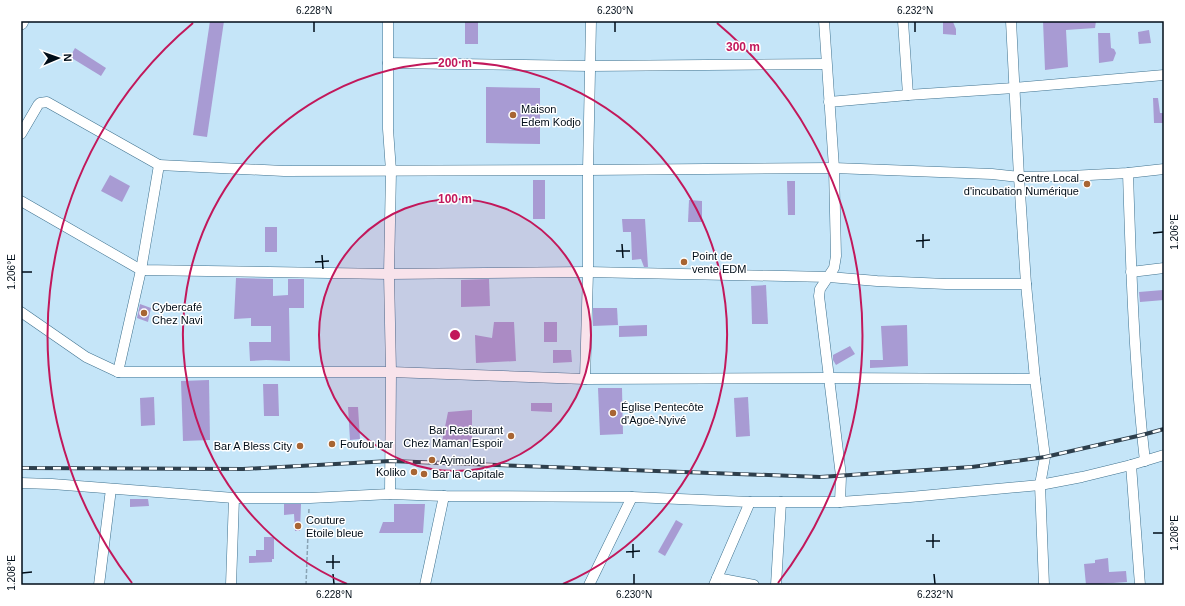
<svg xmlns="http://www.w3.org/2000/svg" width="1185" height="606" font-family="Arial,sans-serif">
  <rect width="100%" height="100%" fill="#c5e5f8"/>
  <g fill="#a89bd3">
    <polygon points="210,21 224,21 207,137 193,135"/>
    <rect x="465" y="21" width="13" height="23"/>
    <polygon points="1043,21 1096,21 1095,28 1066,30 1068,67 1045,70"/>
    <polygon points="943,22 953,22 956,29 956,35 943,34"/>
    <polygon points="1149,30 1151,43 1139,44 1138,32"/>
    <polygon points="1098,33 1110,33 1111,48 1114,49 1116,53 1113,61 1099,63"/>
    <polygon points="75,48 106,68 101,76 70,57"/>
    <polygon points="486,87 540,88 540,144 486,143"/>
    <polygon points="1153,98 1158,98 1160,113 1164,113 1164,123 1154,123"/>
    <polygon points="110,175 130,186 122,202 101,191"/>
    <rect x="533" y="180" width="12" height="39"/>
    <polygon points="787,181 795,181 795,215 788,215"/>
    <polygon points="689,200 702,201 702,222 688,222"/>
    <polygon points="622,219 645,219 648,267 644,267 641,259 632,260 631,232 623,232"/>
    <rect x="265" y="227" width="12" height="25"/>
    <polygon points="236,278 273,279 273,296 288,295 288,279 304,279 304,308 289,308 290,361 266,360 250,361 249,342 271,342 271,326 251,326 251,318 234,319"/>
    <polygon points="489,279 490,306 461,307 461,280"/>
    <polygon points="766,285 768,324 752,324 751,286"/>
    <polygon points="1163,290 1164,300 1140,302 1139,292"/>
    <polygon points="140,304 151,308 148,322 137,318"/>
    <polygon points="593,308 617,308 618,325 593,326"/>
    <polygon points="494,322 514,322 516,361 476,363 475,335 492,338"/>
    <rect x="544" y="322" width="13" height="20"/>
    <polygon points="647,325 647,336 619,337 619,326"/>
    <polygon points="907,325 908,366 870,368 870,360 883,360 881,326"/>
    <polygon points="850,346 855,354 836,365 833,360 833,355"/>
    <polygon points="553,350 571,350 572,362 553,363"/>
    <polygon points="209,380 210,440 183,441 181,381"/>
    <polygon points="263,384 278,384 279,416 264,416"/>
    <polygon points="598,388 622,388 623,434 600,435"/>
    <polygon points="154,397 155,425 141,426 140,398"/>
    <polygon points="748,397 750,436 736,437 734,398"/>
    <polygon points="531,403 552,403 552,412 531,411"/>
    <polygon points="348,407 358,407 360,439 350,440"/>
    <polygon points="472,410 472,442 442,442 448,412"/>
    <polygon points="130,499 148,499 149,506 130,507"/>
    <polygon points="284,504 301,504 300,531 295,531 294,514 284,515"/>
    <polygon points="394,504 425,504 423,533 379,533 383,522 394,522"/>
    <polygon points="676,520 683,524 665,556 658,552"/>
    <polygon points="264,537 274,537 274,559 272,559 272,562 249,563 249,556 256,556 256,550 264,550"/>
    <polygon points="1108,558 1109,572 1126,571 1127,582 1086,585 1084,564 1095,563 1095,560"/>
  </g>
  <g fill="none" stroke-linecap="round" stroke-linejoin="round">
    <g stroke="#3f728f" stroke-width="11">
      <g id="minor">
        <polyline points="388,21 388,129 391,171 389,274 391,372 390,494"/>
        <polyline points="824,21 834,168 836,256 834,268 820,289 819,296 841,476 840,502"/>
        <polyline points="903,21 908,95"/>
        <polyline points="1011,21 1019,177 1026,284 1035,379 1045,457 1040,485 1044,585"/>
        <polyline points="388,63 590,66 826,64"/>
        <polyline points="829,102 908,95 1014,88 1164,75"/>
        <polyline points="21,134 38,105 40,103 47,102 159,165"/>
        <path d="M1128,173C1131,269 1134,365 1145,461"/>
        <polyline points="21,201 141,270 389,274 588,272 829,277 877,281 946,284 1026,284"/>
        <polyline points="1131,272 1164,268"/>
        <polyline points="21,312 86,357 118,372 391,372 585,379 829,378 1035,379"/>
        <polyline points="118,372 141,270 159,165 284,171 588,170 834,168 992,174 1019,177 1070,176 1128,173 1164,169"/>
        <polyline points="585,379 588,272 588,170 591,21"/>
        <polyline points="1131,465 1140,585"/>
        <polyline points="21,483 52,484 234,498 310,498 390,494 444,496 632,497 750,502 840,502 910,497 1040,485 1082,477 1131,465 1164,455"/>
        <polyline points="717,578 754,585"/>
        <polyline points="99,585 111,489"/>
        <polyline points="231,585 234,498"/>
        <polyline points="425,585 444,496"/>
        <polyline points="589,585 632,497"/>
        <polyline points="714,585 750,502"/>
        <polyline points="776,585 781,502"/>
      </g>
    </g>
    <g stroke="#3f728f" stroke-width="14">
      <polyline id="tertiary" points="21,23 22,21"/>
    </g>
    <polyline stroke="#89a3b4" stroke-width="1.5" stroke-dasharray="4 2" stroke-linecap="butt" points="306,585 309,508"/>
    <use href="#minor" stroke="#fff" stroke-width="10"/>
    <use href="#tertiary" stroke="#fff" stroke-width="13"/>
    <g stroke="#2e3f4c" stroke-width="4">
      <polyline id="rail" points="21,468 243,469 390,461 820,477 972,467 1045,457 1142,435 1164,429"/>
    </g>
    <use href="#rail" stroke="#fff" stroke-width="2.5" stroke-dasharray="8" stroke-linecap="butt"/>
  </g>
  <path fill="none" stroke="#000d18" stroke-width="1.5" d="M314,22V32M615,22V32M915,22V32M1153,233L1163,232M923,234V248M916,241L930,240M622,244L623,258M616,251H630M322,255L323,269M315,262L329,261M22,272H32M1153,533H1163M933,534V548M926,541H940M633,544V558M626,552L640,551M333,555V569M326,562H340M22,573L32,572M333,574L334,584M634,574V584M934,574L935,584"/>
  <circle cx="455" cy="335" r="136" fill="#c2185b" fill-opacity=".12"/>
  <g fill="none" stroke="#c2185b" stroke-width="2">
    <circle cx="455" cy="335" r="136"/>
    <path d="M347 584A272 272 0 1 1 563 584"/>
    <path d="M132 583A407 407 0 0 1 193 23M717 23A407 407 0 0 1 778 583"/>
  </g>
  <g fill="#a86533" stroke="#fff" stroke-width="1.5">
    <circle cx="513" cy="115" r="4"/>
    <circle cx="1087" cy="184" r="4"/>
    <circle cx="684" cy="262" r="4"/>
    <circle cx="144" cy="313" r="4"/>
    <circle cx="613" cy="413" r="4"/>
    <circle cx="511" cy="436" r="4"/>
    <circle cx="332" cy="444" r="4"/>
    <circle cx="300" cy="446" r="4"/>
    <circle cx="432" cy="460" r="4"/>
    <circle cx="414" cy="472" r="4"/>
    <circle cx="424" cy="474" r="4"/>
    <circle cx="298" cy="526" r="4"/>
  </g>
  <g text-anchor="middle" stroke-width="3" stroke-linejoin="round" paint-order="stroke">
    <g font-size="11" fill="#000d18" stroke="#fff" text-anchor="start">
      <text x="521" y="113">Maison<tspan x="521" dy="13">Edem Kodjo</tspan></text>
      <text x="1079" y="182" text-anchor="end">Centre Local<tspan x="1079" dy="13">d'incubation Numérique</tspan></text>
      <text x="692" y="260">Point de<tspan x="692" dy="13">vente EDM</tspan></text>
      <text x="152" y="311">Cybercafé<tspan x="152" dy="13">Chez Navi</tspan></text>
      <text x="621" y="411">Église Pentecôte<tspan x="621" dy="13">d'Agoè-Nyivé</tspan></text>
      <text x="503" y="434" text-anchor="end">Bar Restaurant<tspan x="503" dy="13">Chez Maman Espoir</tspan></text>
      <text x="340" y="448">Foufou bar</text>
      <text x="292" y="450" text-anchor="end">Bar A Bless City</text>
      <text x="440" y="464">Ayimolou</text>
      <text x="406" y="476" text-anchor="end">Koliko</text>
      <text x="432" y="478">Bar la Capitale</text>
      <text x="306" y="524">Couture<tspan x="306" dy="13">Etoile bleue</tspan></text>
    </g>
  </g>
  <circle cx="455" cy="335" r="6" fill="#c2185b" stroke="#fff" stroke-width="2"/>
  <g font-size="12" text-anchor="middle" font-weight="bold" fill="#c2185b" stroke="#fff" stroke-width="3" stroke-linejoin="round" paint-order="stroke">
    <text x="743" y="51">300 m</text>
    <text x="455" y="67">200 m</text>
    <text x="455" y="203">100 m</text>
  </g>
  <rect width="1185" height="606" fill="none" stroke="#ffffff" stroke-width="44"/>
  <g transform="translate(58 58) rotate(88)" stroke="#ffffff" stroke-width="3" paint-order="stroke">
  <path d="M0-3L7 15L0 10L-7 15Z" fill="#000d18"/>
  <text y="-6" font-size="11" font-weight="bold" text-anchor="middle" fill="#000d18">N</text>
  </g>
  <rect x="22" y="22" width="1141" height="562" fill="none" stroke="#000d18" stroke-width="1.5"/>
  <g font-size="10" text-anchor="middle" fill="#000d18">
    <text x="314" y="14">6.228°N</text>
    <text x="615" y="14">6.230°N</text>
    <text x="915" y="14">6.232°N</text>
    <text transform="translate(1174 232) rotate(-90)" y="4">1.206°E</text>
    <text transform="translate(11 272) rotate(-90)" y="4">1.206°E</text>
    <text transform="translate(1174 533) rotate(-90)" y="4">1.208°E</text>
    <text transform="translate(11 573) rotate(-90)" y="4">1.208°E</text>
    <text x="334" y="598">6.228°N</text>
    <text x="634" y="598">6.230°N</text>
    <text x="935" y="598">6.232°N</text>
  </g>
</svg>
